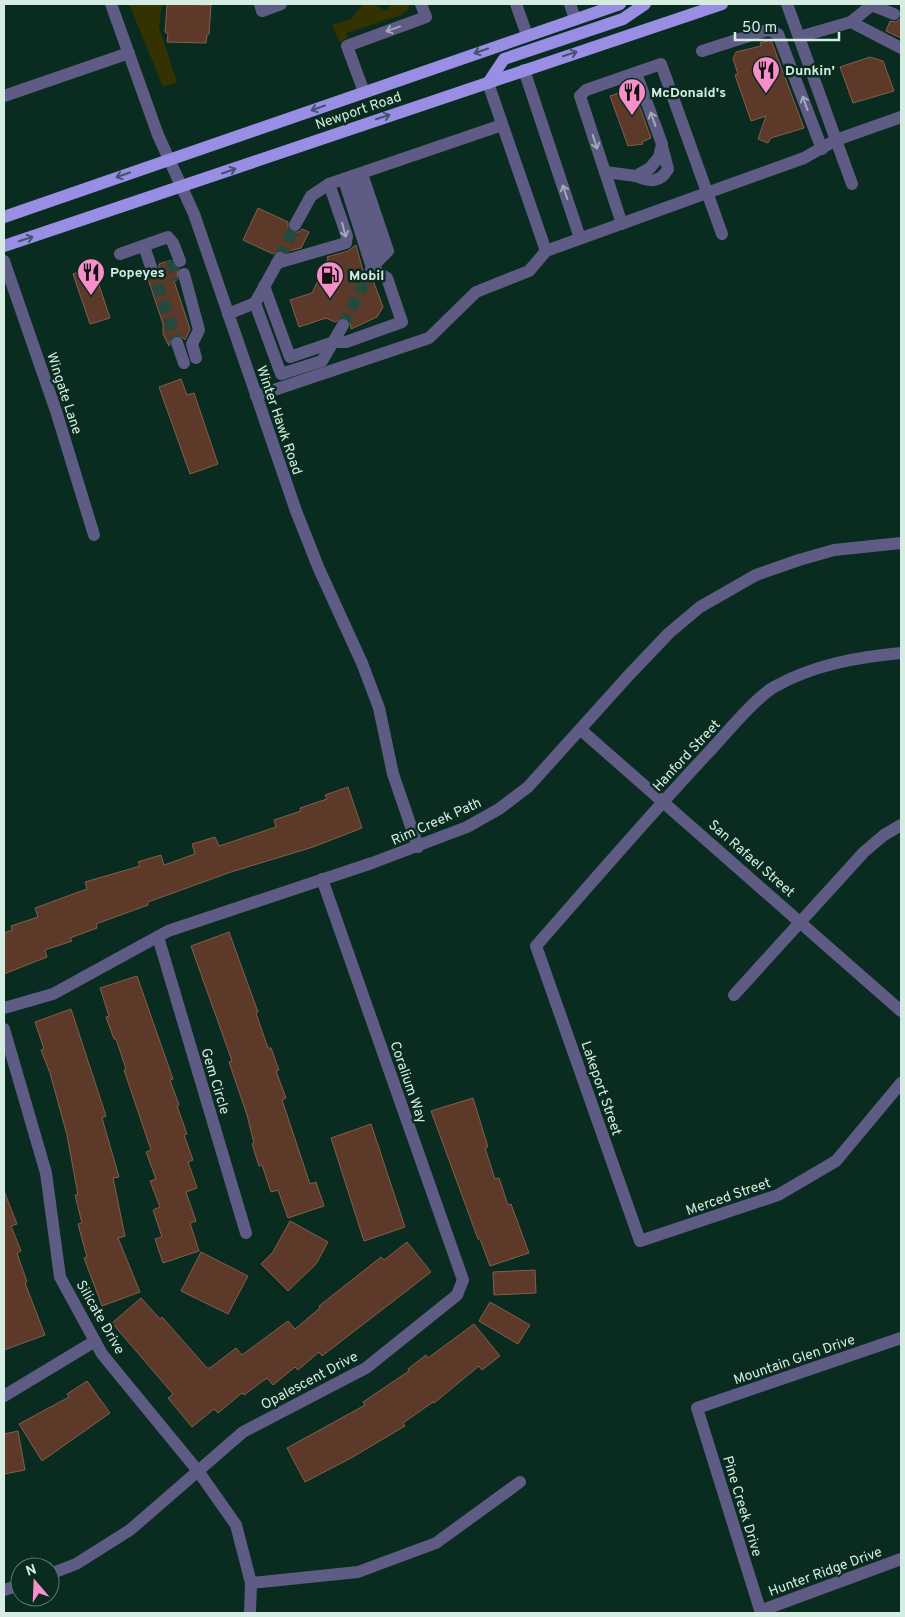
<svg xmlns="http://www.w3.org/2000/svg" width="905" height="1617" font-family="Overpass,sans-serif">
  <rect width="100%" height="100%" fill="#092b20"/>
  <g fill="#343200">
    <polygon points="129,4 162,4 159,27 177,82 163,87"/>
    <polygon points="363,4 372,4 387,11 390,4 410,4 407,11 401,15 347,33 348,37 340,43 332,25 351,19"/>
  </g>
  <g fill="#5c3928" stroke="#845f4c">
    <polygon points="167,4 211,5 209,34 207,35 206,43 167,42 168,34 165,32"/>
    <polygon points="901,18 901,38 886,31 890,21 896,22"/>
    <polygon points="771,40 804,128 771,138 768,143 758,139 766,116 751,121 735,75 738,74 733,59 736,52 761,46 760,43"/>
    <polygon points="870,57 883,61 894,91 853,103 840,67"/>
    <polygon points="633,88 651,138 642,142 643,144 628,146 610,96"/>
    <polygon points="258,208 288,222 288,229 292,232 299,232 302,229 309,232 301,248 285,252 279,250 273,254 243,240"/>
    <polygon points="356,245 364,274 375,280 374,283 383,307 377,317 351,329 350,321 344,317 335,322 326,318 299,327 290,300 312,293 328,259 327,257 348,251"/>
    <polygon points="171,260 178,269 177,280 174,281 190,329 185,340 182,337 175,335 171,338 169,346 163,334 163,324 146,273 154,274 159,269 159,264"/>
    <polygon points="93,267 110,318 90,324 73,274"/>
    <polygon points="181,379 187,395 194,393 218,464 190,474 159,387"/>
    <polygon points="348,787 362,828 313,847 231,872 148,902 148,905 96,924 97,928 70,938 72,941 45,950 47,957 4,974 4,933 12,930 11,926 38,917 35,908 87,889 85,882 140,866 138,862 161,855 164,865 195,854 192,844 215,837 219,846 276,827 274,820 301,811 300,808 327,799 325,795"/>
    <polygon points="229,932 258,1012 256,1013 268,1048 271,1048 279,1070 276,1071 286,1098 282,1100 310,1184 316,1182 324,1206 288,1218 278,1190 271,1192 262,1165 259,1166 252,1144 254,1143 247,1115 229,1062 232,1061 191,946"/>
    <polygon points="137,976 173,1079 170,1080 179,1105 177,1106 187,1134 184,1135 193,1160 188,1162 197,1188 186,1192 196,1221 190,1223 199,1251 163,1263 155,1239 162,1237 153,1210 160,1207 150,1181 156,1179 146,1152 151,1150 124,1070 126,1069 116,1039 114,1039 106,1017 109,1016 100,988"/>
    <polygon points="71,1009 106,1116 102,1118 119,1177 113,1178 125,1236 118,1238 140,1292 102,1306 84,1258 87,1257 78,1224 82,1223 75,1195 78,1195 67,1135 50,1073 41,1050 44,1049 35,1022"/>
    <polygon points="473,1098 488,1147 485,1148 495,1179 499,1178 508,1205 511,1204 529,1253 490,1266 480,1239 478,1239 431,1111"/>
    <polygon points="371,1124 405,1227 364,1241 331,1138"/>
    <polygon points="4,1191 17,1224 11,1226 21,1251 17,1253 27,1282 25,1283 45,1335 4,1350"/>
    <polygon points="290,1221 328,1242 316,1264 288,1291 261,1264 273,1252"/>
    <polygon points="407,1242 431,1272 322,1356 319,1352 298,1370 295,1367 273,1385 267,1378 244,1395 242,1393 218,1413 214,1409 192,1427 168,1398 173,1394 112,1323 141,1298 160,1319 162,1317 207,1368 210,1368 236,1348 242,1355 288,1321 295,1329 320,1308 319,1306 381,1257 384,1260"/>
    <polygon points="201,1252 248,1276 228,1314 181,1291"/>
    <polygon points="535,1270 536,1293 494,1295 493,1272"/>
    <polygon points="490,1302 530,1325 518,1344 479,1321"/>
    <polygon points="474,1324 500,1356 482,1370 479,1366 434,1403 433,1402 403,1423 405,1426 351,1458 305,1482 287,1448 365,1405 363,1402 409,1371 408,1369 426,1355 428,1358"/>
    <polygon points="87,1381 110,1413 42,1461 19,1424 69,1397 67,1394"/>
    <polygon points="18,1431 25,1470 4,1474 4,1434"/>
  </g>
  <g fill="none" stroke-linecap="round" stroke-linejoin="round">
    <g stroke="#27483d" stroke-width="12" stroke-dasharray="12 6" stroke-linecap="butt">
      <polyline points="280,258 295,225"/>
      <polyline points="171,260 177,280"/>
      <polyline points="151,267 177,343"/>
      <polyline points="343,325 368,275"/>
    </g>
    <g stroke="#5e5b84" stroke-width="12">
      <polyline points="111,4 158,135 194,214 296,511 319,569 362,663 379,708 393,774 418,847"/>
      <polyline points="260,4 262,11 281,4"/>
      <polyline points="516,4 527,35"/>
      <polyline points="570,4 575,19"/>
      <polyline points="787,4 836,140 901,117"/>
      <polyline points="871,5 894,14"/>
      <polyline points="851,22 873,4"/>
      <polyline points="799,37 851,22 901,48"/>
      <polyline points="702,51 768,30 778,34 822,149"/>
      <polyline points="524,70 580,238"/>
      <polyline points="488,83 546,251"/>
      <polyline points="364,92 347,46 426,17 421,4"/>
      <polyline points="4,96 129,53"/>
      <polyline points="605,172 636,176 650,168 659,157 662,144 636,73"/>
      <polyline points="362,174 388,251 377,262"/>
      <path d="M636,176C650,182 660,183 668,169L662,146"/>
      <polyline points="354,177 380,254 371,270"/>
      <polyline points="622,224 580,96 586,90 661,64 722,234"/>
      <polyline points="295,225 311,196 329,184 502,125"/>
      <polyline points="144,246 151,267"/>
      <polyline points="120,254 168,237 173,243 180,261"/>
      <polyline points="4,261 56,411 94,535"/>
      <polyline points="277,263 346,243 347,236 329,184"/>
      <polyline points="184,274 199,330 192,344 196,358"/>
      <polyline points="264,286 290,357 334,342 346,342 402,322 387,278 372,268 344,180"/>
      <polyline points="255,303 281,374 322,361 343,325"/>
      <polyline points="228,314 255,303 280,258"/>
      <polyline points="177,343 184,363"/>
      <polyline points="256,396 429,338 476,292 529,271 546,251 804,158 836,140 852,184"/>
      <path d="M901,653C857,657 813,665 774,687C754,699 724,736 707,754C649,816 593,881 536,946L640,1241L778,1195L836,1161L901,1083"/>
      <polyline points="581,730 901,1011"/>
      <polyline points="158,937 246,1233"/>
      <polyline points="734,995 864,852 884,835 901,825"/>
      <polyline points="4,1008 53,994 168,931 372,863 467,827 499,809 528,787 629,675 669,633 700,607 756,575 799,560 834,550 901,543"/>
      <polyline points="4,1029 46,1173 60,1277 102,1354 198,1471 236,1525 251,1583 250,1613"/>
      <polyline points="4,1396 95,1341"/>
      <polyline points="50,1574 76,1564 130,1530 243,1432 366,1368 457,1295 463,1280 322,879"/>
      <polyline points="251,1583 358,1572 436,1543 520,1482"/>
      <polyline points="4,1590 20,1585"/>
      <polyline points="760,1611 901,1559"/>
      <polyline points="761,1613 697,1408 901,1338"/>
    </g>
    <g stroke="#988fe5" stroke-width="12">
      <polyline points="488,83 504,59 623,19 645,4"/>
      <polyline points="4,217 620,4"/>
      <polyline points="4,246 722,4"/>
    </g>
  </g>
  <defs><path id="oneway-shaft" d="M-6 0H5M1.5-3L5.5 0L1.5 3" fill="none" stroke-width="1.6" stroke-linecap="round" stroke-linejoin="round" transform="scale(1.25)"/></defs>
  <g stroke="#9fabb7">
    <use href="#oneway-shaft" transform="translate(393 29) rotate(160)"/>
    <use href="#oneway-shaft" transform="translate(805 103) rotate(-110)"/>
    <use href="#oneway-shaft" transform="translate(653 119) rotate(-110)"/>
    <use href="#oneway-shaft" transform="translate(595 142) rotate(72)"/>
    <use href="#oneway-shaft" transform="translate(565 192) rotate(-108)"/>
    <use href="#oneway-shaft" transform="translate(344 230) rotate(75)"/>
  </g>
  <g stroke="#42536f">
    <use href="#oneway-shaft" transform="translate(481 51) rotate(161)"/>
    <use href="#oneway-shaft" transform="translate(570 54) rotate(-18)"/>
    <use href="#oneway-shaft" transform="translate(318 108) rotate(161)"/>
    <use href="#oneway-shaft" transform="translate(383 117) rotate(-18)"/>
    <use href="#oneway-shaft" transform="translate(229 171) rotate(-19)"/>
    <use href="#oneway-shaft" transform="translate(123 175) rotate(161)"/>
    <use href="#oneway-shaft" transform="translate(26 239) rotate(-18)"/>
  </g>
  <defs>
    <g id="restaurant-pin" transform="scale(1.4375)"><path d="M0 17L-7.5 6A9.5 9.5 0 1 1 7.5 6Z" fill="#f98fc8" stroke="#092b20"/><path d="M-5-6h1v4h1v-4h1v4h1v-4h1v5L-1.5 .5V6h-2V.5L-5-1ZM5-6V6H3V1.5H1.5Q1.5-4 5-6Z" fill="#111"/></g>
    <g id="fuel-pin" transform="scale(1.4375)"><path d="M0 17L-7.5 6A9.5 9.5 0 1 1 7.5 6Z" fill="#f98fc8" stroke="#092b20"/><path d="M-5.5-6h7V0h2V4h1.3V-2.5L3-4.5l.8-.8L6-3V5H2.5V1h-1V6h-7ZM-4.2-4.7v3.2H.2V-4.7Z" fill="#111"/></g>
  </defs>
  <g fill-rule="evenodd">
    <use href="#restaurant-pin" x="766" y="70"/>
    <use href="#restaurant-pin" x="632" y="92"/>
    <use href="#restaurant-pin" x="91" y="272"/>
    <use href="#fuel-pin" x="330" y="275"/>
  </g>
  <g text-anchor="middle" stroke-width="5" stroke-linejoin="round" paint-order="stroke">
    <g font-size="14" font-weight="bold" fill="#d4ece1" stroke="#092b20" text-anchor="start">
      <text x="785" y="75">Dunkin'</text>
      <text x="651" y="97">McDonald's</text>
      <text x="110" y="277">Popeyes</text>
      <text x="349" y="280">Mobil</text>
    </g>
    <g font-size="14" fill="#d4ece1" stroke="#092b20">
      <text transform="translate(358 110) rotate(-19)" y="5">Newport Road</text>
      <text transform="translate(65 393) rotate(72)" y="5">Wingate Lane</text>
      <text transform="translate(280 420) rotate(71)" y="5">Winter Hawk Road</text>
      <text transform="translate(686 755) rotate(-47)" y="5">Hanford Street</text>
      <text transform="translate(436 821) rotate(-24)" y="5">Rim Creek Path</text>
      <text transform="translate(752 858) rotate(41)" y="5">San Rafael Street</text>
      <text transform="translate(216 1081) rotate(73)" y="5">Gem Circle</text>
      <text transform="translate(409 1082) rotate(71)" y="5">Coralium Way</text>
      <text transform="translate(602 1088) rotate(71)" y="5">Lakeport Street</text>
      <text transform="translate(728 1196) rotate(-19)" y="5">Merced Street</text>
      <text transform="translate(101 1317) rotate(60)" y="5">Silicate Drive</text>
      <text transform="translate(794 1359) rotate(-19)" y="5">Mountain Glen Drive</text>
      <text transform="translate(309 1380) rotate(-28)" y="5">Opalescent Drive</text>
      <text transform="translate(743 1506) rotate(73)" y="5">Pine Creek Drive</text>
      <text transform="translate(825 1571) rotate(-20)" y="5">Hunter Ridge Drive</text>
    </g>
  </g>
  <rect width="905" height="1617" fill="none" stroke="#d4ece1" stroke-width="10"/>
  <g transform="translate(35 1582) rotate(341)"><circle r="24" fill="#092b20" stroke="#5a786d"/>
  <path d="M0-4L9 19L0 12L-9 19Z" fill="#f98fc8"/>
  <text y="-8" font-size="14" font-weight="bold" text-anchor="middle" fill="#d4ece1">N</text>
  </g>
  <path d="M735 32v8h104v-8" fill="none" stroke="#d4ece1" stroke-width="2.5"/>
  <text x="742" y="32" font-size="15" fill="#d4ece1" stroke="#092b20" stroke-width="4" paint-order="stroke">50 m</text>
</svg>
